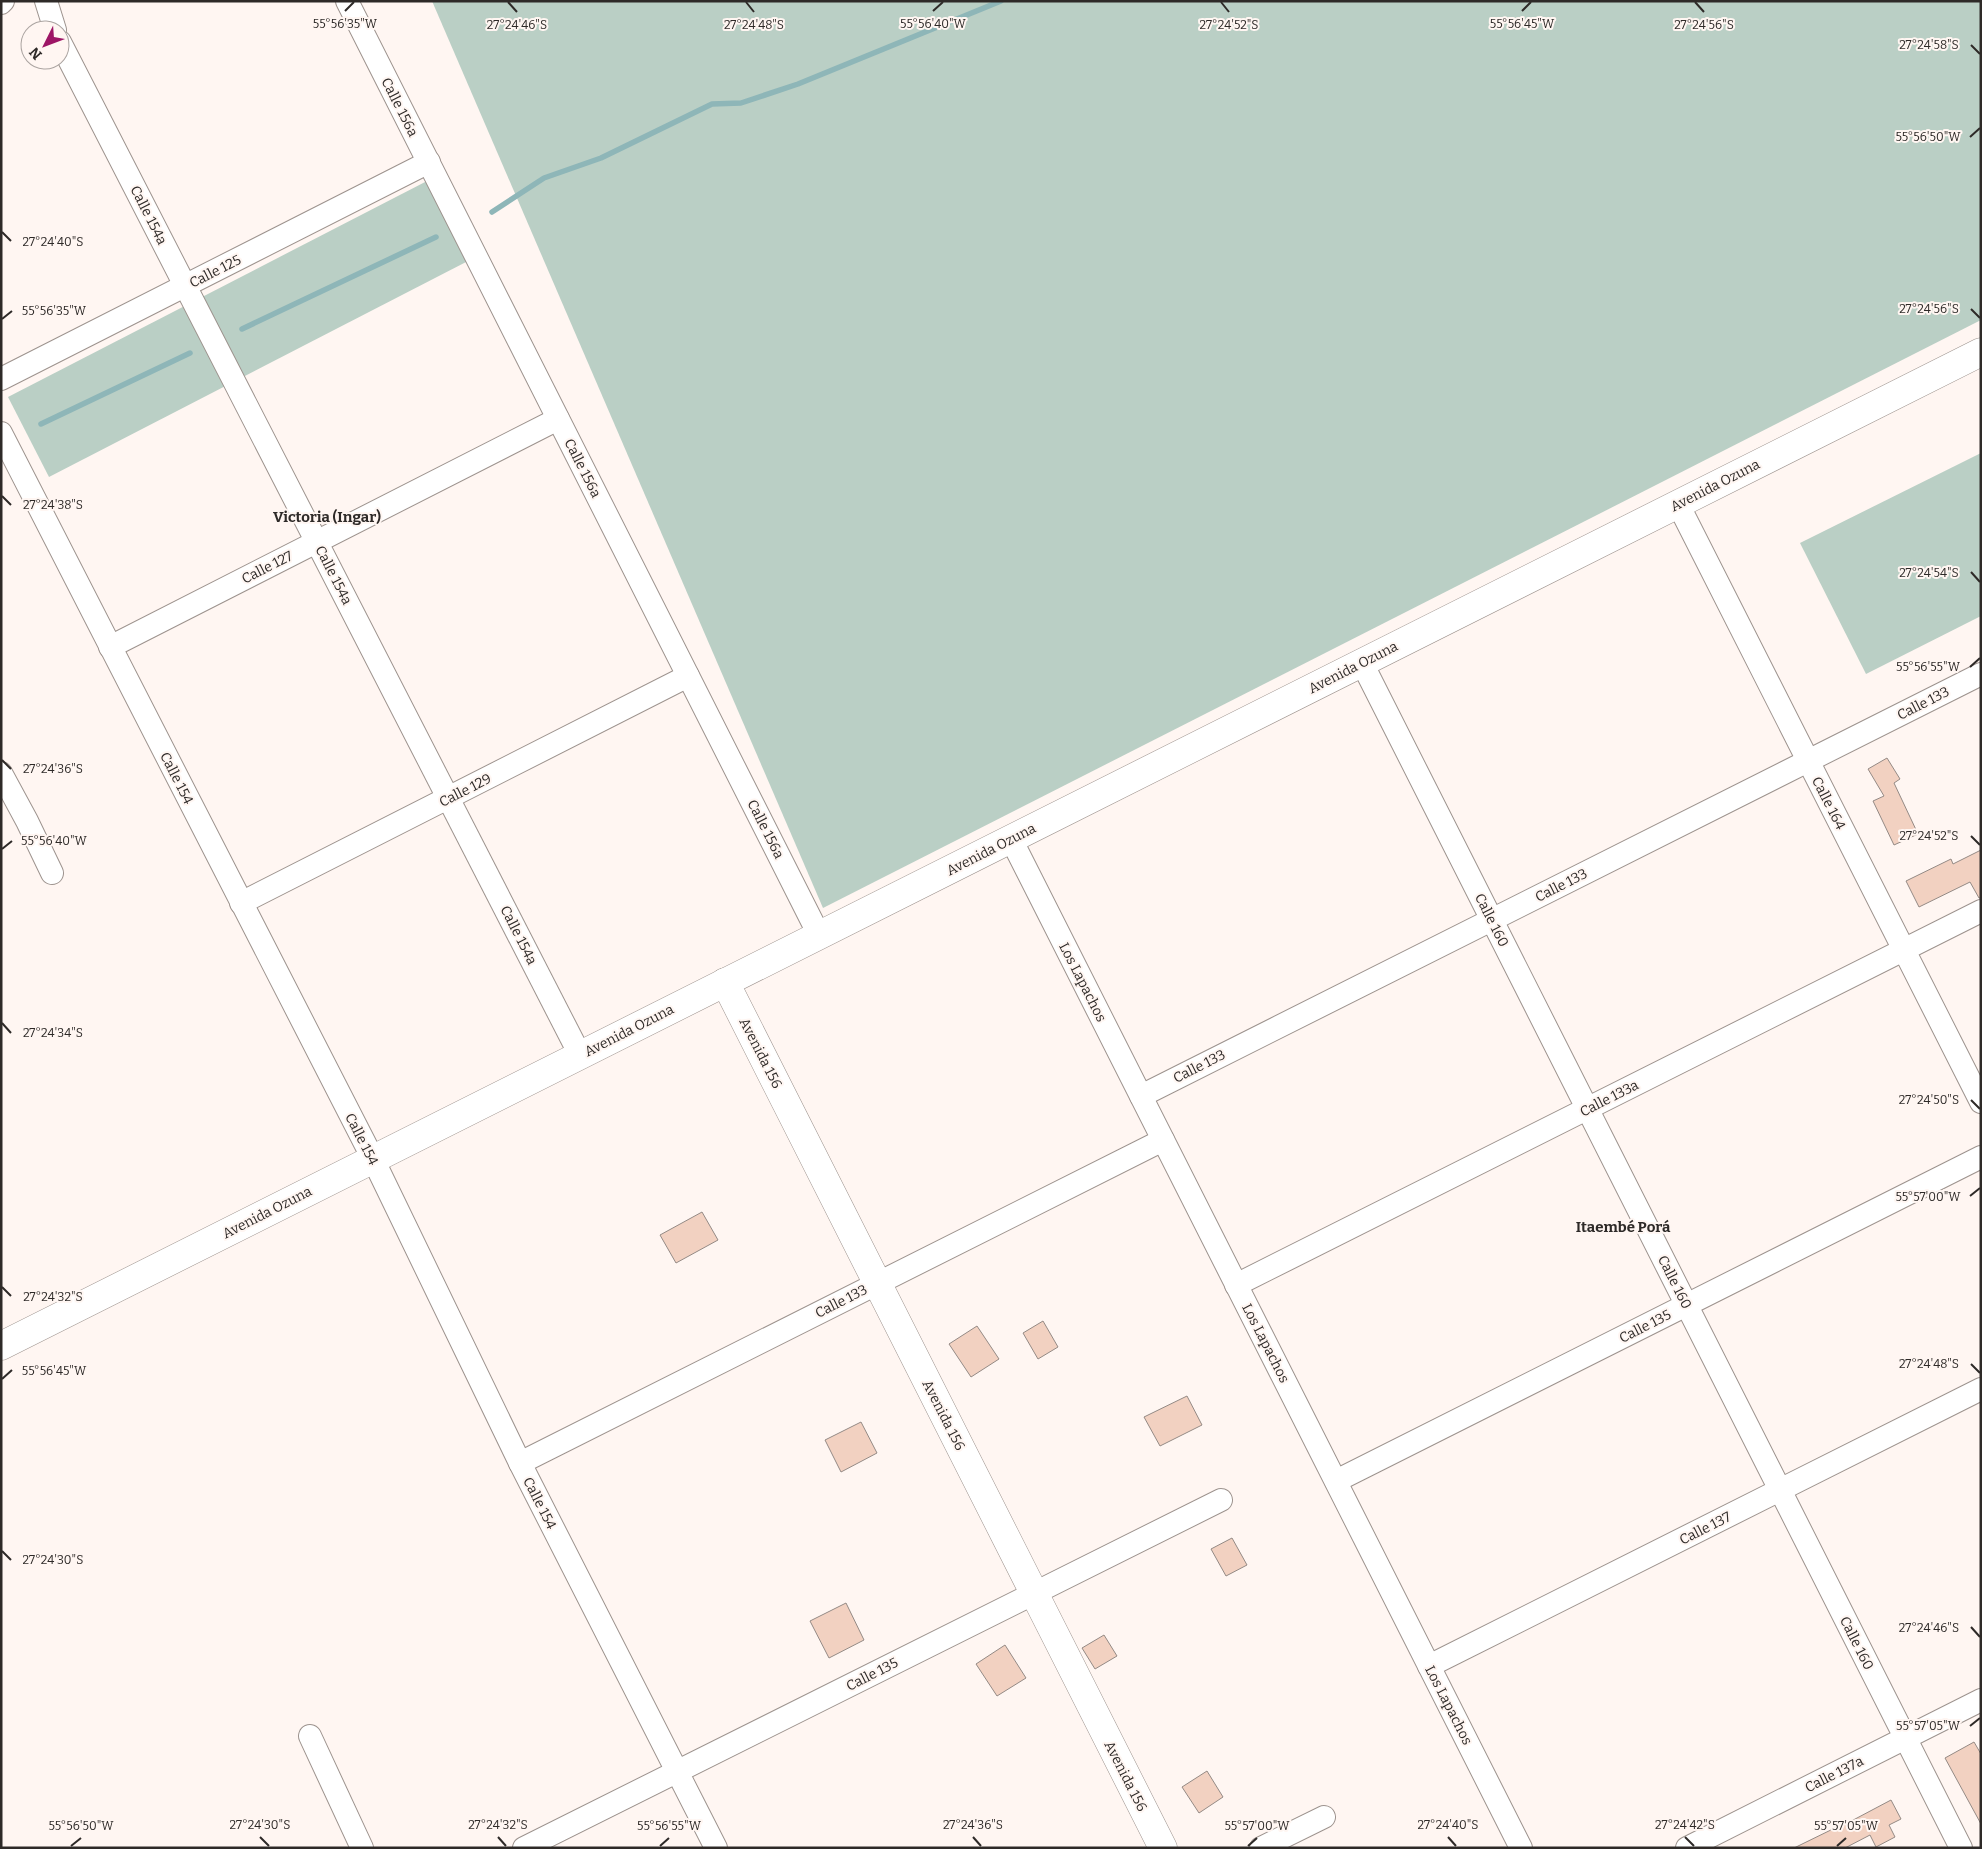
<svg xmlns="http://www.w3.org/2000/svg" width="1982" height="1849" font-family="Bitter,serif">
  <rect width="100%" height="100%" fill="#fff6f2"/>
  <g fill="#bacfc5">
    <polygon points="432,1 1981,1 1981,320 823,908"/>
    <polygon points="427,181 468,261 49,477 8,397"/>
    <polygon points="1981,453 1981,616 1866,674 1800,543"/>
  </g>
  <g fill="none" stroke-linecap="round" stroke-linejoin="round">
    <g stroke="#8eb6b8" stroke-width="5.5">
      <polyline points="492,212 544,178 601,158 712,104 741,103 798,84 1001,1"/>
      <polyline points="242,329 436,237"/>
      <polyline points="41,424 190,353"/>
    </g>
  </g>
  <g fill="#f2d1c1" stroke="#948a85">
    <polygon points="1887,758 1900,779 1894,783 1918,834 1894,845 1873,801 1884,796 1868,769"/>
    <polygon points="1981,850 1981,898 1979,898 1970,882 1919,907 1906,881 1951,859 1953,864"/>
    <polygon points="702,1212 718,1240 676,1263 660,1235"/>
    <polygon points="1043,1321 1058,1347 1038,1359 1023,1333"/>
    <polygon points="977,1326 999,1359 971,1377 949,1344"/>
    <polygon points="1187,1396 1202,1425 1160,1446 1144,1417"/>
    <polygon points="861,1422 877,1453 841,1472 825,1440"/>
    <polygon points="1232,1538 1247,1565 1226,1576 1211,1549"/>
    <polygon points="846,1603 864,1640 829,1658 810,1621"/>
    <polygon points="1104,1635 1117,1656 1095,1669 1082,1648"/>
    <polygon points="1005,1645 1026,1678 997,1696 976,1664"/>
    <polygon points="1974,1742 1981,1754 1981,1824 1945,1758"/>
    <polygon points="1207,1771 1223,1797 1199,1813 1182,1787"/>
    <polygon points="1891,1800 1901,1819 1889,1825 1895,1837 1876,1847 1870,1835 1845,1848 1794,1848 1839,1826 1840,1827"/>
  </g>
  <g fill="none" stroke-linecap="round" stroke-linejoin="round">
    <g stroke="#9d938e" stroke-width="24">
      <g id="street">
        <polyline points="46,1 55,30"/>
        <polyline points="347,1 819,935"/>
        <polyline points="1,3 3,1"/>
        <polyline points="60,42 580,1055"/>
        <polyline points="1,379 429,162"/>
        <polyline points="1,433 373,1159 520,1463 716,1848"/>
        <polyline points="1678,504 1981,1102"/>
        <polyline points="110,647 558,419"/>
        <polyline points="1362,663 1961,1848"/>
        <polyline points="1,773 27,821 52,873"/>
        <polyline points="1011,839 1521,1848"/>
        <polyline points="241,903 688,676"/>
        <polyline points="1141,1096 1981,674"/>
        <polyline points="1236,1285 1981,911"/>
        <polyline points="520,1463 1163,1140"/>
        <polyline points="1336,1481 1981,1157"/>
        <polyline points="1429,1666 1981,1389"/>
        <polyline points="310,1736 362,1848"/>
        <polyline points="524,1848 1221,1500"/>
        <polyline points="1261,1848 1324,1817"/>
        <polyline points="1687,1848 1981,1700"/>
      </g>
    </g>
    <g stroke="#9d938e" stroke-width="29">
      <g id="secondary">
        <polyline points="725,982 1163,1848"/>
        <polyline points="1,1346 1981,352"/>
      </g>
    </g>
    <use href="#street" stroke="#fff" stroke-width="22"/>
    <use href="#secondary" stroke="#fff" stroke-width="28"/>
  </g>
  <path fill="none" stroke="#2e2a28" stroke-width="2" d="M508,2L517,12M746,2L754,12M1221,2L1229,12M1695,2L1704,12M345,11L354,2M933,11L943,2M1522,11L1531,2M1971,45L1980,54M1970,137L1980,128M2,232L11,241M1971,309L1980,318M2,319L12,311M2,496L11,505M1971,572L1980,582M1970,667L1980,658M2,760L11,769M1971,836L1980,845M2,849L12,841M2,1023L11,1033M1971,1100L1980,1109M1970,1196L1980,1188M2,1287L11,1296M1971,1364L1980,1373M2,1379L12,1370M2,1551L11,1560M1971,1627L1980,1637M1970,1726L1980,1718M260,1837L269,1846M498,1837L506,1846M973,1837L981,1846M1448,1837L1456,1846M1685,1837L1694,1846M71,1846L81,1838M660,1846L669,1838M1248,1846L1257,1838M1837,1846L1846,1838"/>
  <g text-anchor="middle" stroke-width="4" stroke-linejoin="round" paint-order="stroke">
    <g font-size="14" fill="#2e2a28" stroke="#fff6f2">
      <text transform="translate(400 107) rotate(63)" y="5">Calle 156a</text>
      <text transform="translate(149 215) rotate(63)" y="5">Calle 154a</text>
      <text transform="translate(215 271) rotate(-27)" y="5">Calle 125</text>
      <text transform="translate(583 468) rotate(63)" y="5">Calle 156a</text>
      <text transform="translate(1715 485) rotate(-27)" y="5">Avenida Ozuna</text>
      <text transform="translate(267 567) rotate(-27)" y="5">Calle 127</text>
      <text transform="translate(334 575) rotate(63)" y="5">Calle 154a</text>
      <text transform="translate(1353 667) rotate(-27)" y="5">Avenida Ozuna</text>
      <text transform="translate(1923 703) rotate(-27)" y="5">Calle 133</text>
      <text transform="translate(177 778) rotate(63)" y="5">Calle 154</text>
      <text transform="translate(465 790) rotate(-27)" y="5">Calle 129</text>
      <text transform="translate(1829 803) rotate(63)" y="5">Calle 164</text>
      <text transform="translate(766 829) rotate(63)" y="5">Calle 156a</text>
      <text transform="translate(991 849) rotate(-27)" y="5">Avenida Ozuna</text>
      <text transform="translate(1561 885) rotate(-27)" y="5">Calle 133</text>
      <text transform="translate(1492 920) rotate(63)" y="5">Calle 160</text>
      <text transform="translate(519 935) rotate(63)" y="5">Calle 154a</text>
      <text transform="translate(1083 982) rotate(63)" y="5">Los Lapachos</text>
      <text transform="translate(629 1030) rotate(-27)" y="5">Avenida Ozuna</text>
      <text transform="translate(761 1053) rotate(63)" y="5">Avenida 156</text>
      <text transform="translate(1199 1066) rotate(-27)" y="5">Calle 133</text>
      <text transform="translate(1609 1098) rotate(-27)" y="5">Calle 133a</text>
      <text transform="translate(362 1139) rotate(63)" y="5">Calle 154</text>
      <text transform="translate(267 1212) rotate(-27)" y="5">Avenida Ozuna</text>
      <text transform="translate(1675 1282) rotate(63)" y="5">Calle 160</text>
      <text transform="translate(841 1301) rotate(-27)" y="5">Calle 133</text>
      <text transform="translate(1645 1326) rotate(-27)" y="5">Calle 135</text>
      <text transform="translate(1266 1343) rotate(63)" y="5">Los Lapachos</text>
      <text transform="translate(944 1415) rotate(63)" y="5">Avenida 156</text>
      <text transform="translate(540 1503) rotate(63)" y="5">Calle 154</text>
      <text transform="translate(1705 1528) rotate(-27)" y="5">Calle 137</text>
      <text transform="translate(1857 1643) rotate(63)" y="5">Calle 160</text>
      <text transform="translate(872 1674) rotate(-27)" y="5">Calle 135</text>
      <text transform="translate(1449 1705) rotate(63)" y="5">Los Lapachos</text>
      <text transform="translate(1834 1774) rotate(-27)" y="5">Calle 137a</text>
      <text transform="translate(1126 1776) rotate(63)" y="5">Avenida 156</text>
    </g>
    <g font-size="15" font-weight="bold" fill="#2e2a28" stroke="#fff6f2">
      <text x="327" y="522">Victoria (Ingar)</text>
      <text x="1623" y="1232">Itaembé Porá</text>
    </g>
  </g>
  <g font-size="12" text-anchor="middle" fill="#2e2a28" stroke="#fff6f2" stroke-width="4" stroke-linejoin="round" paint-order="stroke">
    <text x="345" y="28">55°56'35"W</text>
    <text x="933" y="28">55°56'40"W</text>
    <text x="1522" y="28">55°56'45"W</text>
    <text x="1704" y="29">27°24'56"S</text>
    <text x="517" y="29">27°24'46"S</text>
    <text x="754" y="29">27°24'48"S</text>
    <text x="1229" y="29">27°24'52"S</text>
    <text x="1929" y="49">27°24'58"S</text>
    <text x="1928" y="141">55°56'50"W</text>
    <text x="53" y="246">27°24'40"S</text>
    <text x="1929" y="313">27°24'56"S</text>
    <text x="54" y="315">55°56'35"W</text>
    <text x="53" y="509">27°24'38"S</text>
    <text x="1929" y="577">27°24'54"S</text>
    <text x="1928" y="671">55°56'55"W</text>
    <text x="53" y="773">27°24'36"S</text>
    <text x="1929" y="840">27°24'52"S</text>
    <text x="54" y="845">55°56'40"W</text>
    <text x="53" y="1037">27°24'34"S</text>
    <text x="1929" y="1104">27°24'50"S</text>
    <text x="1928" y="1201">55°57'00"W</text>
    <text x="53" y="1301">27°24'32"S</text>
    <text x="1929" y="1368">27°24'48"S</text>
    <text x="54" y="1375">55°56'45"W</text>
    <text x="53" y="1564">27°24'30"S</text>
    <text x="1929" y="1632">27°24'46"S</text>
    <text x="1928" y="1730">55°57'05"W</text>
    <text x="260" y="1829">27°24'30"S</text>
    <text x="498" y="1829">27°24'32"S</text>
    <text x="973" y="1829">27°24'36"S</text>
    <text x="1448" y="1829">27°24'40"S</text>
    <text x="1685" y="1829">27°24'42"S</text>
    <text x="81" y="1830">55°56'50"W</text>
    <text x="669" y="1830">55°56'55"W</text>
    <text x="1257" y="1830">55°57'00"W</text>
    <text x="1846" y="1830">55°57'05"W</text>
  </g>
  <rect width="1982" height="1849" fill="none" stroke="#2e2a28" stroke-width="5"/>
  <g transform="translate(45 45) rotate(228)"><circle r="24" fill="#fff6f2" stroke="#aba4a1"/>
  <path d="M0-4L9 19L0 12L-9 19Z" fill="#9d1566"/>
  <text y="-8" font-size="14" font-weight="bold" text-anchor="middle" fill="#2e2a28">N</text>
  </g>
</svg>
